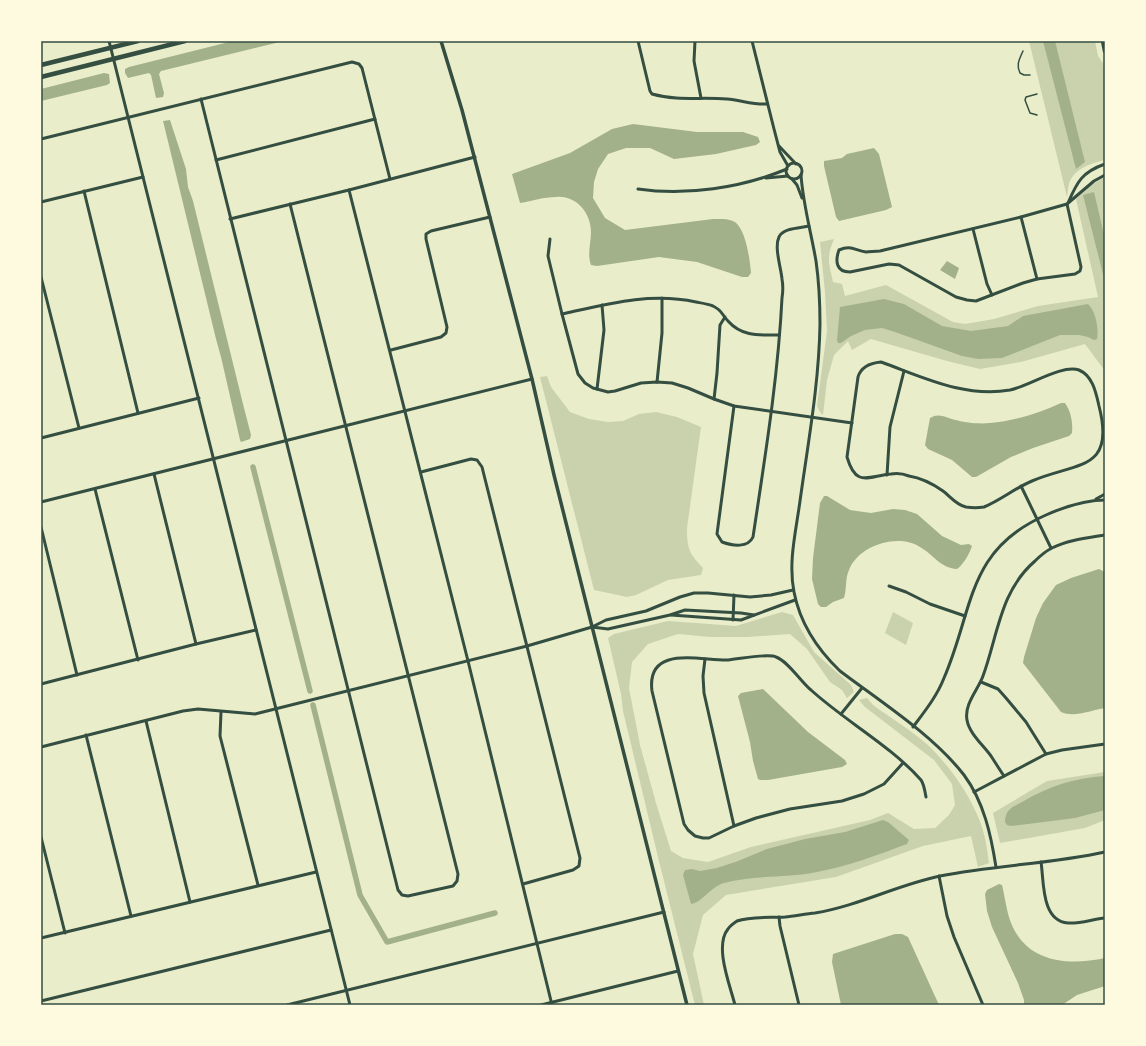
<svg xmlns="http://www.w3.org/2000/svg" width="1146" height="1046" font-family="Lato,sans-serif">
  <rect width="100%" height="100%" fill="#e9edc9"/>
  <g fill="#cad2ad">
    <path d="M1029,41H1095L1098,56L1103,63L1105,73V160C1092,163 1076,168 1070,181C1068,185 1068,192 1067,197Z"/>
    <path d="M1105,177V371L1085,344L1021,362L980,369L947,361L871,339L852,350L848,341L834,355L827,380L823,415L820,412L817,406L827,331L825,292L820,242L834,239C826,258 829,263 833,282L842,284L845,296L886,285L953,322L965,324L994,319L1038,306L1098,297L1076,199L1093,184Z"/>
    <path d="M547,376L551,387L570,412L589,419L608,422L623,421L639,414L656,412L677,417L701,427L687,528C687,549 689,553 703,568L701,575L668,580L636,595L627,597L594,590L540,377Z"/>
    <path d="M782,612L793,615L814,652L851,685L854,692L847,698L842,690L830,682L807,649L790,634L747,637H710L678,634L648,644L632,662L629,688L640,745L656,803L671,851L683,858L708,862L751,847L870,820L888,813L914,829L935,828L949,815L955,805L952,784L934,760L865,707L859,700L867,698L873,705C891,718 912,731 929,746C950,767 968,792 979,819C985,833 987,848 989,863L978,867L971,836L923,846L836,877L726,895L703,915L693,954L704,1005H695L658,857L623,711L621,694L608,638L614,634L668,621L736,626Z"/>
    <polygon points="893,612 913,623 906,645 885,633"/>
    <polygon points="1105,772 1105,820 1085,828 1000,843 993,813 1047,781"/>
  </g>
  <g fill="#a3b18a">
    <polygon points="233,41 284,41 161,71 159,74 164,93 163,97 156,98 151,75 149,73 128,78 125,73 125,69 129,67"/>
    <polygon points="1043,41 1055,41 1085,162 1076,169"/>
    <polygon points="104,73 109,74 110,83 107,85 41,101 41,89"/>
    <polygon points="170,120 186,169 188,187 193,201 243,404 251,435 250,439 241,442 240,440 221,357 216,339 164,125 163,121"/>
    <path d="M633,124L697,132H743L758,137L760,142L756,145L716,154L674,159L650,148H626L608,154L598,169L594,182L593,198L605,218L625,230L713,219C720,219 728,218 735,222C746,230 750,260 751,273L748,277H742L697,262L659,257L597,266L591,265C587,254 591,243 591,232C591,213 576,195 556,197C544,197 532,201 520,203L512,174L570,153L612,129Z"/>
    <polygon points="874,148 879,154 892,207 886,210 839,221 836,217 824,166 824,161 842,158 847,154"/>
    <polygon points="1094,192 1105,239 1105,282 1083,195"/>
    <polygon points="947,261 959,268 955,279 940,270"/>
    <path d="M884,299L904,304L942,326L971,331L1008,326L1023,316L1088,304C1096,311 1099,330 1097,339L1094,340L1088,337L1079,335H1060L1002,358L978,359L962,356L895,332L882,328L865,330L851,336L841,343H838L837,340L840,307Z"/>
    <path d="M1061,403H1065C1071,411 1073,423 1072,433L1069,436L1033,448L1011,457L976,477H972L952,460L928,449L925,445L930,418C939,412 946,418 956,420C965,423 981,424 990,423C1015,421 1039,413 1061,403Z"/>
    <path d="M824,496H827L850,510L871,513L893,509L905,510L917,514L942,536L961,545L969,544L972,546C970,553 963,565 957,569C940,568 933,554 920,547C898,533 859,545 849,570C845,578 847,589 844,598L833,602L826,607H821L818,604L812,579L813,558L820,503Z"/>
    <path d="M1099,569L1103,571L1105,573V708C1092,710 1074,718 1061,712L1023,663L1024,657L1036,618L1043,603L1056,585L1071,578Z"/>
    <polygon points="763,689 808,732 845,760 847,764 842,767 768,780 760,780 758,779 753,761 750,742 738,696 741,693"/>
    <path d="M1105,776V810L1075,818L1011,826L1007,825L1005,822C1005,818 1006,813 1009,810C1012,807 1018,804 1022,802C1050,786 1073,778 1105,776Z"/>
    <path d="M883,820L888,822L909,840L907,844C878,855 848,866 817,872C787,878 754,875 724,883C710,887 703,902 691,904L683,875L685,870L692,869L700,871L717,868L738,861L767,849L805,839L845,832Z"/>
    <path d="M999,884L1002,885C1006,901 1007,919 1016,933C1035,964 1073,965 1105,958V986L1077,995L1062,1005H1024V1000L1018,983L992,927L987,911L985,894L987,890Z"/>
    <polygon points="895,934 902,934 908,937 939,1005 841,1005 832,962 833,954"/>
  </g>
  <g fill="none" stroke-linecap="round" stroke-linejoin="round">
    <g stroke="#a3b18a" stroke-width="5.5">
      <polyline points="253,467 310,691"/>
      <polyline points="313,705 360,895 387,942 495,913"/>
    </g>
    <g stroke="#344e41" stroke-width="1.5">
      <path d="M1023,51C1019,60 1016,65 1020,73L1024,75H1030"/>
      <polyline points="1037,94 1026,97 1025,100 1030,113 1037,115"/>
    </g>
    <g stroke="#344e41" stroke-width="3">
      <polyline points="109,41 350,1005"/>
      <path d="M638,41L650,91L652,94C677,101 702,97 727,99C740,100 754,105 767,104"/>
      <polyline points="695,41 694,61 701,98"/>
      <polyline points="752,41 774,129 780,152 788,166"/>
      <polyline points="201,99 398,890 402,895 408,896 453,886 457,881 458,874 290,204"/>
      <polyline points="41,139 352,62 359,64 362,68 390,179"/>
      <polyline points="779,146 796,164"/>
      <polyline points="216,160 375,119"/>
      <circle cx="794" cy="171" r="8"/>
      <path d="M801,175C803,204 811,232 816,261C819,282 820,303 820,324C819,384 808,443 800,501C796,531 788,562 794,592C800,623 817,649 840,671C881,702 933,735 964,775C984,802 991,835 996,867"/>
      <polyline points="766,178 788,176"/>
      <polyline points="792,179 797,185 802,198"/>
      <path d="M638,189C686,196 741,188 787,169"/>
      <polyline points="349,190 468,661 552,1005"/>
      <polyline points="84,191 138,413"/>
      <polyline points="41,202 143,177"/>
      <path d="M1068,203C1077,182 1082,172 1105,164"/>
      <path d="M1067,204L1081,267L1080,271L1075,274L1037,279L1023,283L976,301L967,300L956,297L899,265L889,264L850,272C836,272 835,261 839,250C851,245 854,250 866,252C870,252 875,251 880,251L1021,217L1067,204L1094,181L1105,175"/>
      <polyline points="1021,217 1037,279"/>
      <polyline points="230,219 349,190 475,157"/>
      <polyline points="973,229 987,284 992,295"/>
      <polyline points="550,239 548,256 562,314 578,374 585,383 593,388 608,392 615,391 641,383 657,382 672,383 688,388 714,399 734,406 852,423"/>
      <polyline points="41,277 79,428"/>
      <path d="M562,314C607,304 650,292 696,302C701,303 708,304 713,306C722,310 722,315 728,321C742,337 760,335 779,335"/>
      <polyline points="391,350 441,337 446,333 447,327 426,239 426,234 431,231 490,217"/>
      <path d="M881,362C923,377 964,398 1010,390C1029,386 1062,364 1079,370C1093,376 1096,393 1099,406C1116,472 1076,462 1032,481C1015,488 1001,500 984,507C978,508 972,508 966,507C956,505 950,496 943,491C933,484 922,478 909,476C904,474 896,473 891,474C868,476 856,488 847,457L858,377C861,367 870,363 881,362Z"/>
      <polyline points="657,382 662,333 662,298"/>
      <polyline points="597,389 604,330 602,305"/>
      <polyline points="714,399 717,373 720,325 725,317"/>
      <path d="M734,406L717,534L722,542C733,546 748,548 753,537C765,457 778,378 782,298C783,292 783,285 782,279C781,268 774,247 779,237C783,228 800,228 809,226"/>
      <polyline points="41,438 199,398"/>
      <polyline points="421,472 471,459 477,460 482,467 580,858 579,866 573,870 523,884"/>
      <polyline points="154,474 196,644"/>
      <polyline points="887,475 890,427 904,371"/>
      <polyline points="1021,486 1051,548"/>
      <polyline points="95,489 138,660"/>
      <polyline points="1096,499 1105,494"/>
      <polyline points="41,502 532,379"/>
      <polyline points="41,527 77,675"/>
      <polyline points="889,586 906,592 930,604 965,616"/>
      <polyline points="671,615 741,620 795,600"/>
      <polyline points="733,620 734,595"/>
      <polyline points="592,627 608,629 670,615 685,610 741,613 754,615"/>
      <polyline points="705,659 703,676 704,693 734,826"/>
      <polyline points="981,682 998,689 1006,698 1026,722 1046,754"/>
      <polyline points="41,684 196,644 256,630"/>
      <polyline points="221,712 220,736 258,885"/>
      <polyline points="841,714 862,688"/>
      <polyline points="146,721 190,902"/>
      <path d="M913,727C925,711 937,696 944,678C974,609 966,550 1046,515C1064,507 1085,500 1105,500"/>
      <polyline points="86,735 131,916"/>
      <polyline points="41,747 183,711 198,709 255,714 527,646 592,627 606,620 646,611 680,597 694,593 708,593 750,597 771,595 793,590"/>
      <path d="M903,763L884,784L864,794L842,801L790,809L756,818L734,826L709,838H703L695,836L688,830L684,824L652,691C646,644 701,661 728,660C740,659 768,653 776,657C789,662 800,681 811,690C845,721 891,746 921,780C924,784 925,792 926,797"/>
      <path d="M1004,776C999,769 995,762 991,756C983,745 969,733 967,720C964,704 978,690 983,676C998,635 1000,591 1035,561C1040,556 1046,551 1052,548C1068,540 1087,538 1105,535"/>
      <polyline points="974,792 1046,754 1062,750 1105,744"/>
      <polyline points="41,837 65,933"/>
      <path d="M1041,862C1044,881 1041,921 1068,923C1080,924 1093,919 1105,918"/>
      <polyline points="939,876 947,916 954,937 983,1005"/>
      <polyline points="779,917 780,926 799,1005"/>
      <polyline points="41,938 316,872"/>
      <polyline points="41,1001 331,930"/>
      <polyline points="287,1005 664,912"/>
      <polyline points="541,1005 678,971"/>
      <path d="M735,1005C730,985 714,946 728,929C730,926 734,923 737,921C751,916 770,918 785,917C795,916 805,914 815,913C858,906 897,885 940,876C995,865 1051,864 1105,852"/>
    </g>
    <polyline stroke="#344e41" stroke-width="3.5" points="441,41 462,110 532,379 554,475 687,1005"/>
    <g stroke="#344e41" stroke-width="4.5">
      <polyline points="1103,41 1105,51"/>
      <polyline points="41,65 138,41"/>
      <polyline points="41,77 185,41"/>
    </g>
  </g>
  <rect width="1146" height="1046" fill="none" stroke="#fefae0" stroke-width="84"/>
  <rect x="42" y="42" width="1062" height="962" fill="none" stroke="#344e41" stroke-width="1.5"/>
</svg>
